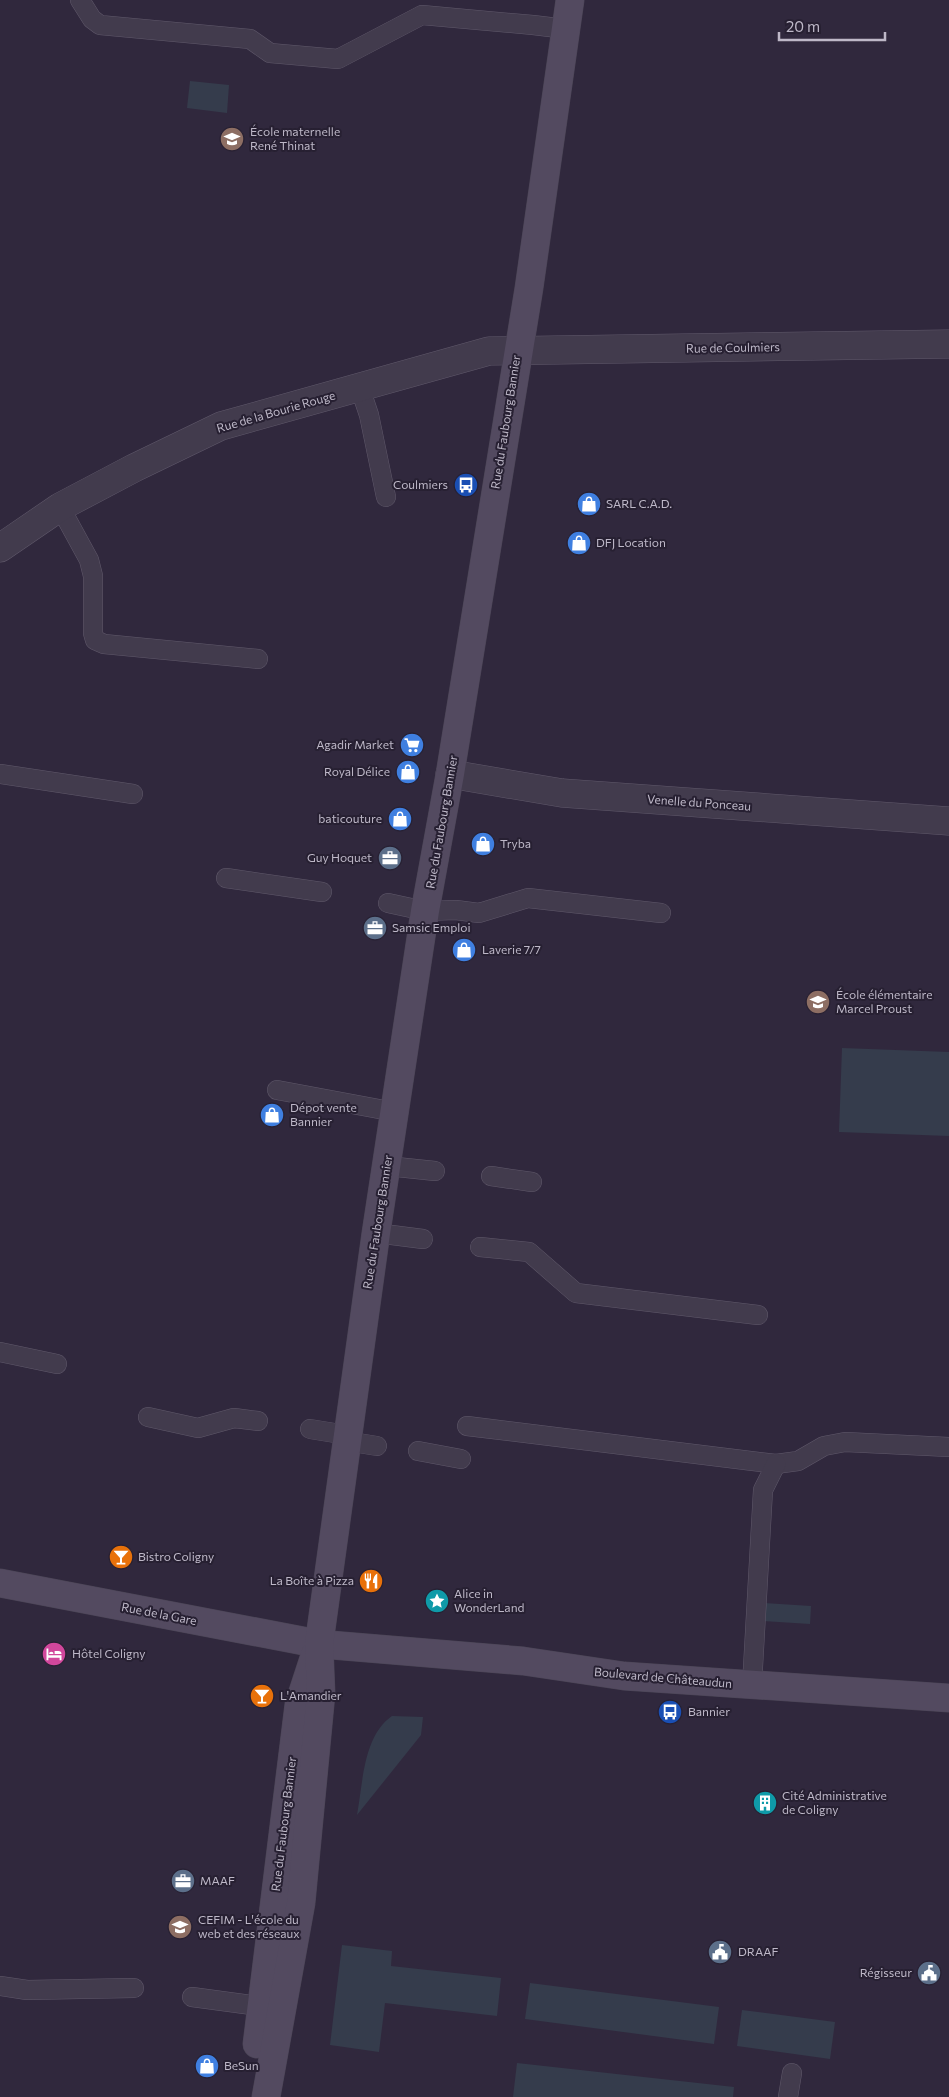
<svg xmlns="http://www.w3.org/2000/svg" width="949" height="2097" font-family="Commissioner,sans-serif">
  <rect width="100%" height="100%" fill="#30283d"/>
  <g fill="#353c4c">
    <polygon points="190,81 229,85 227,113 187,108"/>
    <polygon points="842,1048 949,1052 949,1136 839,1132"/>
    <polygon points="764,1603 811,1606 810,1624 763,1621"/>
    <path d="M392,1716L423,1717L421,1735L357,1815C363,1783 363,1736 392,1716Z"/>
    <polygon points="342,1945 392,1951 391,1966 501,1978 497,2016 385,2003 379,2052 330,2045"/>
    <polygon points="530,1983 719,2007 714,2044 525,2019"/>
    <polygon points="742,2010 835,2022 830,2059 737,2046"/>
    <polygon points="517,2063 734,2087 733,2097 513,2097"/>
  </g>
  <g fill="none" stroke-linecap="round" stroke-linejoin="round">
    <g stroke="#60596b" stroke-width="20">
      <g id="service">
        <polyline points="80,0 92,19 100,25 250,39 270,53 338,59 422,15 533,25 566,29"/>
        <polyline points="360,388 369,415 386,497"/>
        <polyline points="60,507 89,560 93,576 93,633 95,640 104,644 258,659"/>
        <polyline points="0,774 133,794"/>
        <polyline points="226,878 322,892"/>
        <polyline points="388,903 425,911 456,910 479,913 528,898 661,913"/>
        <polyline points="277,1090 395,1112"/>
        <polyline points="387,1166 435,1171"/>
        <polyline points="491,1176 532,1182"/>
        <polyline points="376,1233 423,1239"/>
        <polyline points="480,1247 529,1252 576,1293 758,1315"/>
        <polyline points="0,1352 57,1364"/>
        <polyline points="148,1417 198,1428 234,1418 258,1421"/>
        <polyline points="467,1426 776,1464 798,1461 824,1446 845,1442 949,1447"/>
        <polyline points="310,1429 347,1435"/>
        <polyline points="346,1441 377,1446"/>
        <polyline points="418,1451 461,1459"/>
        <polyline points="752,1685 763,1490 776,1464"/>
        <polyline points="0,1986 27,1990 134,1988"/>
        <polyline points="192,1997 273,2008"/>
        <polyline points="788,2097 792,2073"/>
      </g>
    </g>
    <g stroke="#60596b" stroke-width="29">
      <g id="minor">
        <polyline points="0,548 60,507 134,468 221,426 489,351 949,344"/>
        <polyline points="450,774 562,793 949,821"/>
      </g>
    </g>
    <g stroke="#4b4556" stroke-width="29">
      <g id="secondary">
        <polyline points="0,1583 319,1644 523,1661 624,1676 949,1698"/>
        <polyline points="257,2044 299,1704 315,1655"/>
        <polyline points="266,2097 301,1903 321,1694 319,1644 376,1233 425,911 450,774 529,288 570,0"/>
      </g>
    </g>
    <use href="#service" stroke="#423b4d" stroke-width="19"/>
    <use href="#minor" stroke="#423b4d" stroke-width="28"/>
    <use href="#secondary" stroke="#534a60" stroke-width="28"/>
  </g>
  <defs>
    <g id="school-disc" transform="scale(1.25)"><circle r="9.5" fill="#8d6e63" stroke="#272032"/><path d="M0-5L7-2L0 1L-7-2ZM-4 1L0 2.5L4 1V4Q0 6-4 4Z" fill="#fff"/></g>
    <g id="bus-disc" transform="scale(1.25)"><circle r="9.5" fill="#1a4fb4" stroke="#272032"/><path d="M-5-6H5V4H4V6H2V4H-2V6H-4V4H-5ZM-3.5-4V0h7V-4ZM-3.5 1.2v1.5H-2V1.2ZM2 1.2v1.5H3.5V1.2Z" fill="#fff"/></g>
    <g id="shop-disc" transform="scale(1.25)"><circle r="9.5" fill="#3f7fe0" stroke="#272032"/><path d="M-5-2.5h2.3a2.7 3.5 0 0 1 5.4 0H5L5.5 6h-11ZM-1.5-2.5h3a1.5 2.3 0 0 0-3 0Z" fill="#fff"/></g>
    <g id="supermarket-disc" transform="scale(1.25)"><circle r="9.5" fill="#3f7fe0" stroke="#272032"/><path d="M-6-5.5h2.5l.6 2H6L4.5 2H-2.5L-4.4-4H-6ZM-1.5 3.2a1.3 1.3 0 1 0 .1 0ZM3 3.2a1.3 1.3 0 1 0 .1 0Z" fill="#fff"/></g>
    <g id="office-disc" transform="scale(1.25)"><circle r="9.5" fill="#5c6f8a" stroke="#272032"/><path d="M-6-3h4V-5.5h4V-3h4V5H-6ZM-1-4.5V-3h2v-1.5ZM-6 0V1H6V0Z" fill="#fff"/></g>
    <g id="bar-disc" transform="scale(1.25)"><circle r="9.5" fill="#e8710a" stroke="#272032"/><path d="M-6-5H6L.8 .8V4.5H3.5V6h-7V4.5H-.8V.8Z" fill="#fff"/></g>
    <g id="restaurant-disc" transform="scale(1.25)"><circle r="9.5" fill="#e8710a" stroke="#272032"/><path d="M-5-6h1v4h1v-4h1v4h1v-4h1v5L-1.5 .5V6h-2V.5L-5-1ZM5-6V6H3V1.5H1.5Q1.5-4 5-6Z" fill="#fff"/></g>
    <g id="sight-disc" transform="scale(1.25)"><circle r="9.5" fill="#0f9aa8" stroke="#272032"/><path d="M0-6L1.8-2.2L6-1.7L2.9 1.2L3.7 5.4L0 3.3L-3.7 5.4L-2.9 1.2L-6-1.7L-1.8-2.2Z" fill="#fff"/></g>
    <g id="hotel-disc" transform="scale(1.25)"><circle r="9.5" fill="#d1479c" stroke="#272032"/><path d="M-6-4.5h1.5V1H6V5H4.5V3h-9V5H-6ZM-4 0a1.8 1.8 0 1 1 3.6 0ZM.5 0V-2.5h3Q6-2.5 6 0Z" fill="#fff"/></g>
    <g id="building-disc" transform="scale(1.25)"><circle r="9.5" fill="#0f9aa8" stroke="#272032"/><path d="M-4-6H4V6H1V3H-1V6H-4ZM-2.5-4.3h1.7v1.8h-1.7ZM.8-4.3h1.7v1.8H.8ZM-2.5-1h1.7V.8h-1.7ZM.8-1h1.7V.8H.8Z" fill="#fff"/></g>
    <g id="university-disc" transform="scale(1.25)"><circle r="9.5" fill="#8d6e63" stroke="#272032"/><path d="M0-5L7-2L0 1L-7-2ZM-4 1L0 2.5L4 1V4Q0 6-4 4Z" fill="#fff"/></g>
    <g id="civic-disc" transform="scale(1.25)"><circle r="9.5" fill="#5c6f8a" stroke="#272032"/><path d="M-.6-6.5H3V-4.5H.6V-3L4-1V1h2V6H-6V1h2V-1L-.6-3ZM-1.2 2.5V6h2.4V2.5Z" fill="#fff"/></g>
  </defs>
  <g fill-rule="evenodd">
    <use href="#school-disc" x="232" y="139"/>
    <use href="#bus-disc" x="466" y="485"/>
    <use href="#shop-disc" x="589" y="504"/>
    <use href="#shop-disc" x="579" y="543"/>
    <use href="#supermarket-disc" x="412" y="745"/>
    <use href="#shop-disc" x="408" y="772"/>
    <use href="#shop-disc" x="400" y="819"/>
    <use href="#shop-disc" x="483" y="844"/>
    <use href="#office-disc" x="390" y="858"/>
    <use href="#office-disc" x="375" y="928"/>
    <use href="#shop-disc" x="464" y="950"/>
    <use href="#school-disc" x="818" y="1002"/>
    <use href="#shop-disc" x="272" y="1115"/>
    <use href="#bar-disc" x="121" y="1557"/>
    <use href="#restaurant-disc" x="371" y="1581"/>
    <use href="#sight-disc" x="437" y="1601"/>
    <use href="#hotel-disc" x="54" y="1654"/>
    <use href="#bar-disc" x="262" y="1696"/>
    <use href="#bus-disc" x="670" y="1712"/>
    <use href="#building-disc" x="765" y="1803"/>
    <use href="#office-disc" x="183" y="1881"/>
    <use href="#university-disc" x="180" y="1927"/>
    <use href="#civic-disc" x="720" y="1952"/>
    <use href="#civic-disc" x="929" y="1973"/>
    <use href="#shop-disc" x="207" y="2066"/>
  </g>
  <g text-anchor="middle" stroke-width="4" stroke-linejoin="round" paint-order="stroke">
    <g font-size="12" fill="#beb8c8" stroke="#272032" text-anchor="start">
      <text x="250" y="136">École maternelle<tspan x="250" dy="14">René Thinat</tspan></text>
      <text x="448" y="489" text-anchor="end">Coulmiers</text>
      <text x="606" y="508">SARL C.A.D.</text>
      <text x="596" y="547">DFJ Location</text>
      <text x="394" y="749" text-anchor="end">Agadir Market</text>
      <text x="390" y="776" text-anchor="end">Royal Délice</text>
      <text x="382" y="823" text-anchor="end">baticouture</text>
      <text x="500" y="848">Tryba</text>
      <text x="372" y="862" text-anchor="end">Guy Hoquet</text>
      <text x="392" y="932">Samsic Emploi</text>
      <text x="482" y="954">Laverie 7/7</text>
      <text x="836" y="999">École élémentaire<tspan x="836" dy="14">Marcel Proust</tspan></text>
      <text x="290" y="1112">Dépot vente<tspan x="290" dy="14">Bannier</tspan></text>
      <text x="138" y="1561">Bistro Coligny</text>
      <text x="354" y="1585" text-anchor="end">La Boîte à Pizza</text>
      <text x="454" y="1598">Alice in<tspan x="454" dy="14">WonderLand</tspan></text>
      <text x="72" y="1658">Hôtel Coligny</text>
      <text x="280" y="1700">L'Amandier</text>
      <text x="688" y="1716">Bannier</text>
      <text x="782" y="1800">Cité Administrative<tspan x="782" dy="14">de Coligny</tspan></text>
      <text x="200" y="1885">MAAF</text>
      <text x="198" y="1924">CEFIM - L'école du<tspan x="198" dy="14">web et des réseaux</tspan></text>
      <text x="738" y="1956">DRAAF</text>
      <text x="912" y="1977" text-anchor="end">Régisseur</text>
      <text x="224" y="2070">BeSun</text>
    </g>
    <g font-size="12" fill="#beb8c8" stroke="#272032">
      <text transform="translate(733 348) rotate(-1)" y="4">Rue de Coulmiers</text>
      <text transform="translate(276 412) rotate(-16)" y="4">Rue de la Bourie Rouge</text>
      <text transform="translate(506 422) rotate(-81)" y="4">Rue du Faubourg Bannier</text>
      <text transform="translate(699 803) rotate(4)" y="4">Venelle du Ponceau</text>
      <text transform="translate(442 822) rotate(-80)" y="4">Rue du Faubourg Bannier</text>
      <text transform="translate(378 1222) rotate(-81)" y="4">Rue du Faubourg Bannier</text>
      <text transform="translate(159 1614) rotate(11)" y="4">Rue de la Gare</text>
      <text transform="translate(663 1678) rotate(5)" y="4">Boulevard de Châteaudun</text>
      <text transform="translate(284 1824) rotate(-83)" y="4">Rue du Faubourg Bannier</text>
    </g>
  </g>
  <path d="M779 32v8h106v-8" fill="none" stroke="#beb8c8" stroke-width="2.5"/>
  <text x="786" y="32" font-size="15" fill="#beb8c8" stroke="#272032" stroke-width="4" paint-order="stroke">20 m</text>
</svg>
